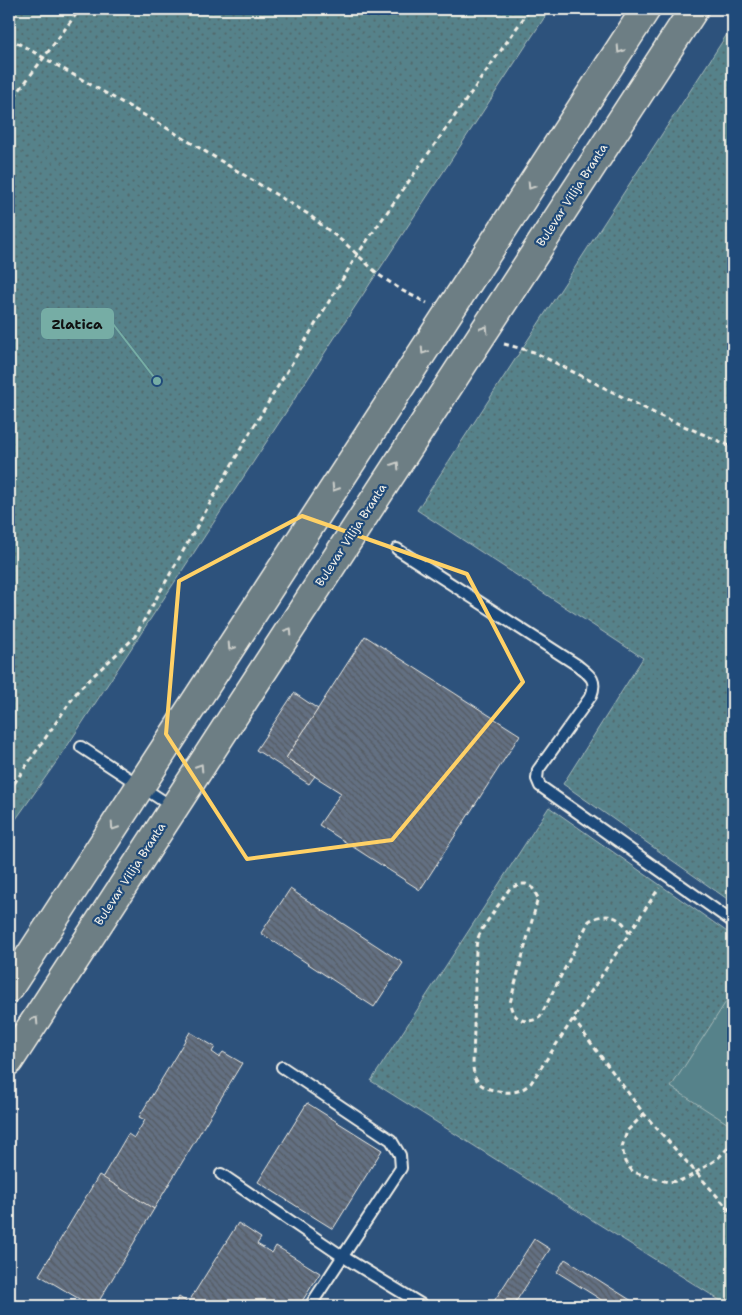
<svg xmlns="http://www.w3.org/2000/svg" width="742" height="1315" font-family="'Shantell Sans',sans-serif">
  <defs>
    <pattern id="grass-dots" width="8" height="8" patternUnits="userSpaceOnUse" patternTransform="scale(1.25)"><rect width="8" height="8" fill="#57828a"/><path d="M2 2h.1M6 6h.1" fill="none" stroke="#51686b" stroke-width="1.8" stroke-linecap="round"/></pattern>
    <pattern id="building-back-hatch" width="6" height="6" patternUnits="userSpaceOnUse" patternTransform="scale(1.25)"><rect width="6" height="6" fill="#637082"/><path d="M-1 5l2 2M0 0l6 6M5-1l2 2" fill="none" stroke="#555a61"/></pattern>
  </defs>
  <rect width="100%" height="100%" fill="#2d527c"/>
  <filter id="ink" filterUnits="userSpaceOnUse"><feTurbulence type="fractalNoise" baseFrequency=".02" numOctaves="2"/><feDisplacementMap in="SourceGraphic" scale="10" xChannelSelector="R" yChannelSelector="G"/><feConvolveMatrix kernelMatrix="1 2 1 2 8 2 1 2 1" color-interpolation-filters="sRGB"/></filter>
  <g filter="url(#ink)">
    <g fill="url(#grass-dots)" stroke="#a6bab9">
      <polygon points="9,9 550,9 62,754 9,829"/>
      <polygon points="733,25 733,903 563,784 643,658 417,510"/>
      <polygon points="549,807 733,936 733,1306 729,1306 371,1081"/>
    </g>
    <polygon fill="#57828a" stroke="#a6bab9" points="733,991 733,1127 671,1087"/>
    <g fill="url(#building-back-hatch)" stroke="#f4f1e8">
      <polygon points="365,636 520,735 420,890 319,825 341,793 286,758"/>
      <polygon points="294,693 318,709 286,758 315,776 309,784 256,750"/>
      <polygon points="290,889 403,963 374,1007 261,933"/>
      <polygon points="190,1032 215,1047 212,1052 219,1057 223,1052 242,1063 154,1209 102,1178 128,1134 134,1138 145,1120 139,1117"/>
      <polygon points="307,1103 382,1150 333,1229 258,1182"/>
      <polygon points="99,1175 154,1209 96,1306 91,1306 39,1275"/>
      <polygon points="238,1223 261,1238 257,1244 272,1253 276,1246 320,1273 299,1306 173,1306 179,1297 188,1303"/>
      <polygon points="534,1239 550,1249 513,1306 491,1306"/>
      <polygon points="565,1259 640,1306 611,1306 557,1272"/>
    </g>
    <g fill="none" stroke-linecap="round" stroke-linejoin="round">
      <g stroke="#f4f1e8" stroke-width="14">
        <g id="lane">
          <path d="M397,549L577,665C589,675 598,679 591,696L538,770L537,779L540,786L733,922"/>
          <polyline points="81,747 174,808"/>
          <polyline points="282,1067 391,1140 400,1155 401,1168 310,1306"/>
          <polyline points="221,1174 342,1256 424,1306"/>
        </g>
      </g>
      <g stroke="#f4f1e8" stroke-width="31">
        <g id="primary">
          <polyline points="9,988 646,9"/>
          <polyline points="9,1061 694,9"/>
        </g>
      </g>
      <g stroke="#f4f1e8" stroke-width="3" stroke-dasharray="5 4" stroke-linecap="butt">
        <polyline points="9,38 165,127 308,214 347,245 379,275 403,291 427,303"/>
        <polyline points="9,104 80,9"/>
        <polyline points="504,344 534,352 658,415 733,447"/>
        <polyline points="9,791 79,689 134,638 248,436 357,255 530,9"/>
        <path d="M629,933C622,915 605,912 589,921L540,1017C526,1026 512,1019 510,1003L538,898L532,887L526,884H521L510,888L482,929L477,940L476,948L473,1066C474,1083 482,1088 498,1091C512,1094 521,1092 531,1083L659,888"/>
        <polyline points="573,1019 644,1114 733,1214"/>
        <polyline points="644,1114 627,1131 622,1147 625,1162 633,1172 668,1182 679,1181 689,1177 717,1159 733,1143"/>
      </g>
      <use href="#lane" stroke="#1f4a7a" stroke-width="10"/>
      <use href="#primary" stroke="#6d7e84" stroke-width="28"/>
    </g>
    <defs><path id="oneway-chevron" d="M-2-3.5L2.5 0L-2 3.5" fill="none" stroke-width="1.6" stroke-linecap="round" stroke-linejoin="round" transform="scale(1.25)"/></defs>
    <g stroke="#ccceca">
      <use href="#oneway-chevron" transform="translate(620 50) rotate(123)"/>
      <use href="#oneway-chevron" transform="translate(531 186) rotate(123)"/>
      <use href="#oneway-chevron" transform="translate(485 329) rotate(-57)"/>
      <use href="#oneway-chevron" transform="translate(424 351) rotate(123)"/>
      <use href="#oneway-chevron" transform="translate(396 465) rotate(-57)"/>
      <use href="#oneway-chevron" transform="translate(335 488) rotate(123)"/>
      <use href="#oneway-chevron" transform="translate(289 631) rotate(-57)"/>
      <use href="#oneway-chevron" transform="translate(231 647) rotate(123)"/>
      <use href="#oneway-chevron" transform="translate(200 767) rotate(-57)"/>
      <use href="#oneway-chevron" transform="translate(114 827) rotate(123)"/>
      <use href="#oneway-chevron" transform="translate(35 1020) rotate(-57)"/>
    </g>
  </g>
  <path fill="none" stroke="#ffd166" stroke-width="4" stroke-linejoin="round" d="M302,516L467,574L523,682L392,840L247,859L166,734L179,581Z"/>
  <g text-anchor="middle" stroke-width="4.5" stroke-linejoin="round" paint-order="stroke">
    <g font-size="12" fill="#f4f1e8" stroke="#1f4a7a">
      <text transform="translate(572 195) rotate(-57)" y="4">Bulevar Vilija Branta</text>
      <text transform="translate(351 535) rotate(-57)" y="4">Bulevar Vilija Branta</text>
      <text transform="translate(130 874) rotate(-57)" y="4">Bulevar Vilija Branta</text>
    </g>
  </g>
  <path fill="none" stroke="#76ada5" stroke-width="2" d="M157 381L113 324"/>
  <circle fill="#76ada5" stroke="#1f4a7a" stroke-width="2" cx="157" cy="381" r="5"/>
  <rect fill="#76ada5" stroke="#76ada5" stroke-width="2" x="42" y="309" width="71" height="29" rx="5"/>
  <g font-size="14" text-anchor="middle" font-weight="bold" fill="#111">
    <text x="77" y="329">Zlatica</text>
  </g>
  <rect width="742" height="1315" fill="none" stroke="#1f4a7a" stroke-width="30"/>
  <rect x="15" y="15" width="712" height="1285" fill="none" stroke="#f4f1e8" stroke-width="2" filter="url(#ink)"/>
</svg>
